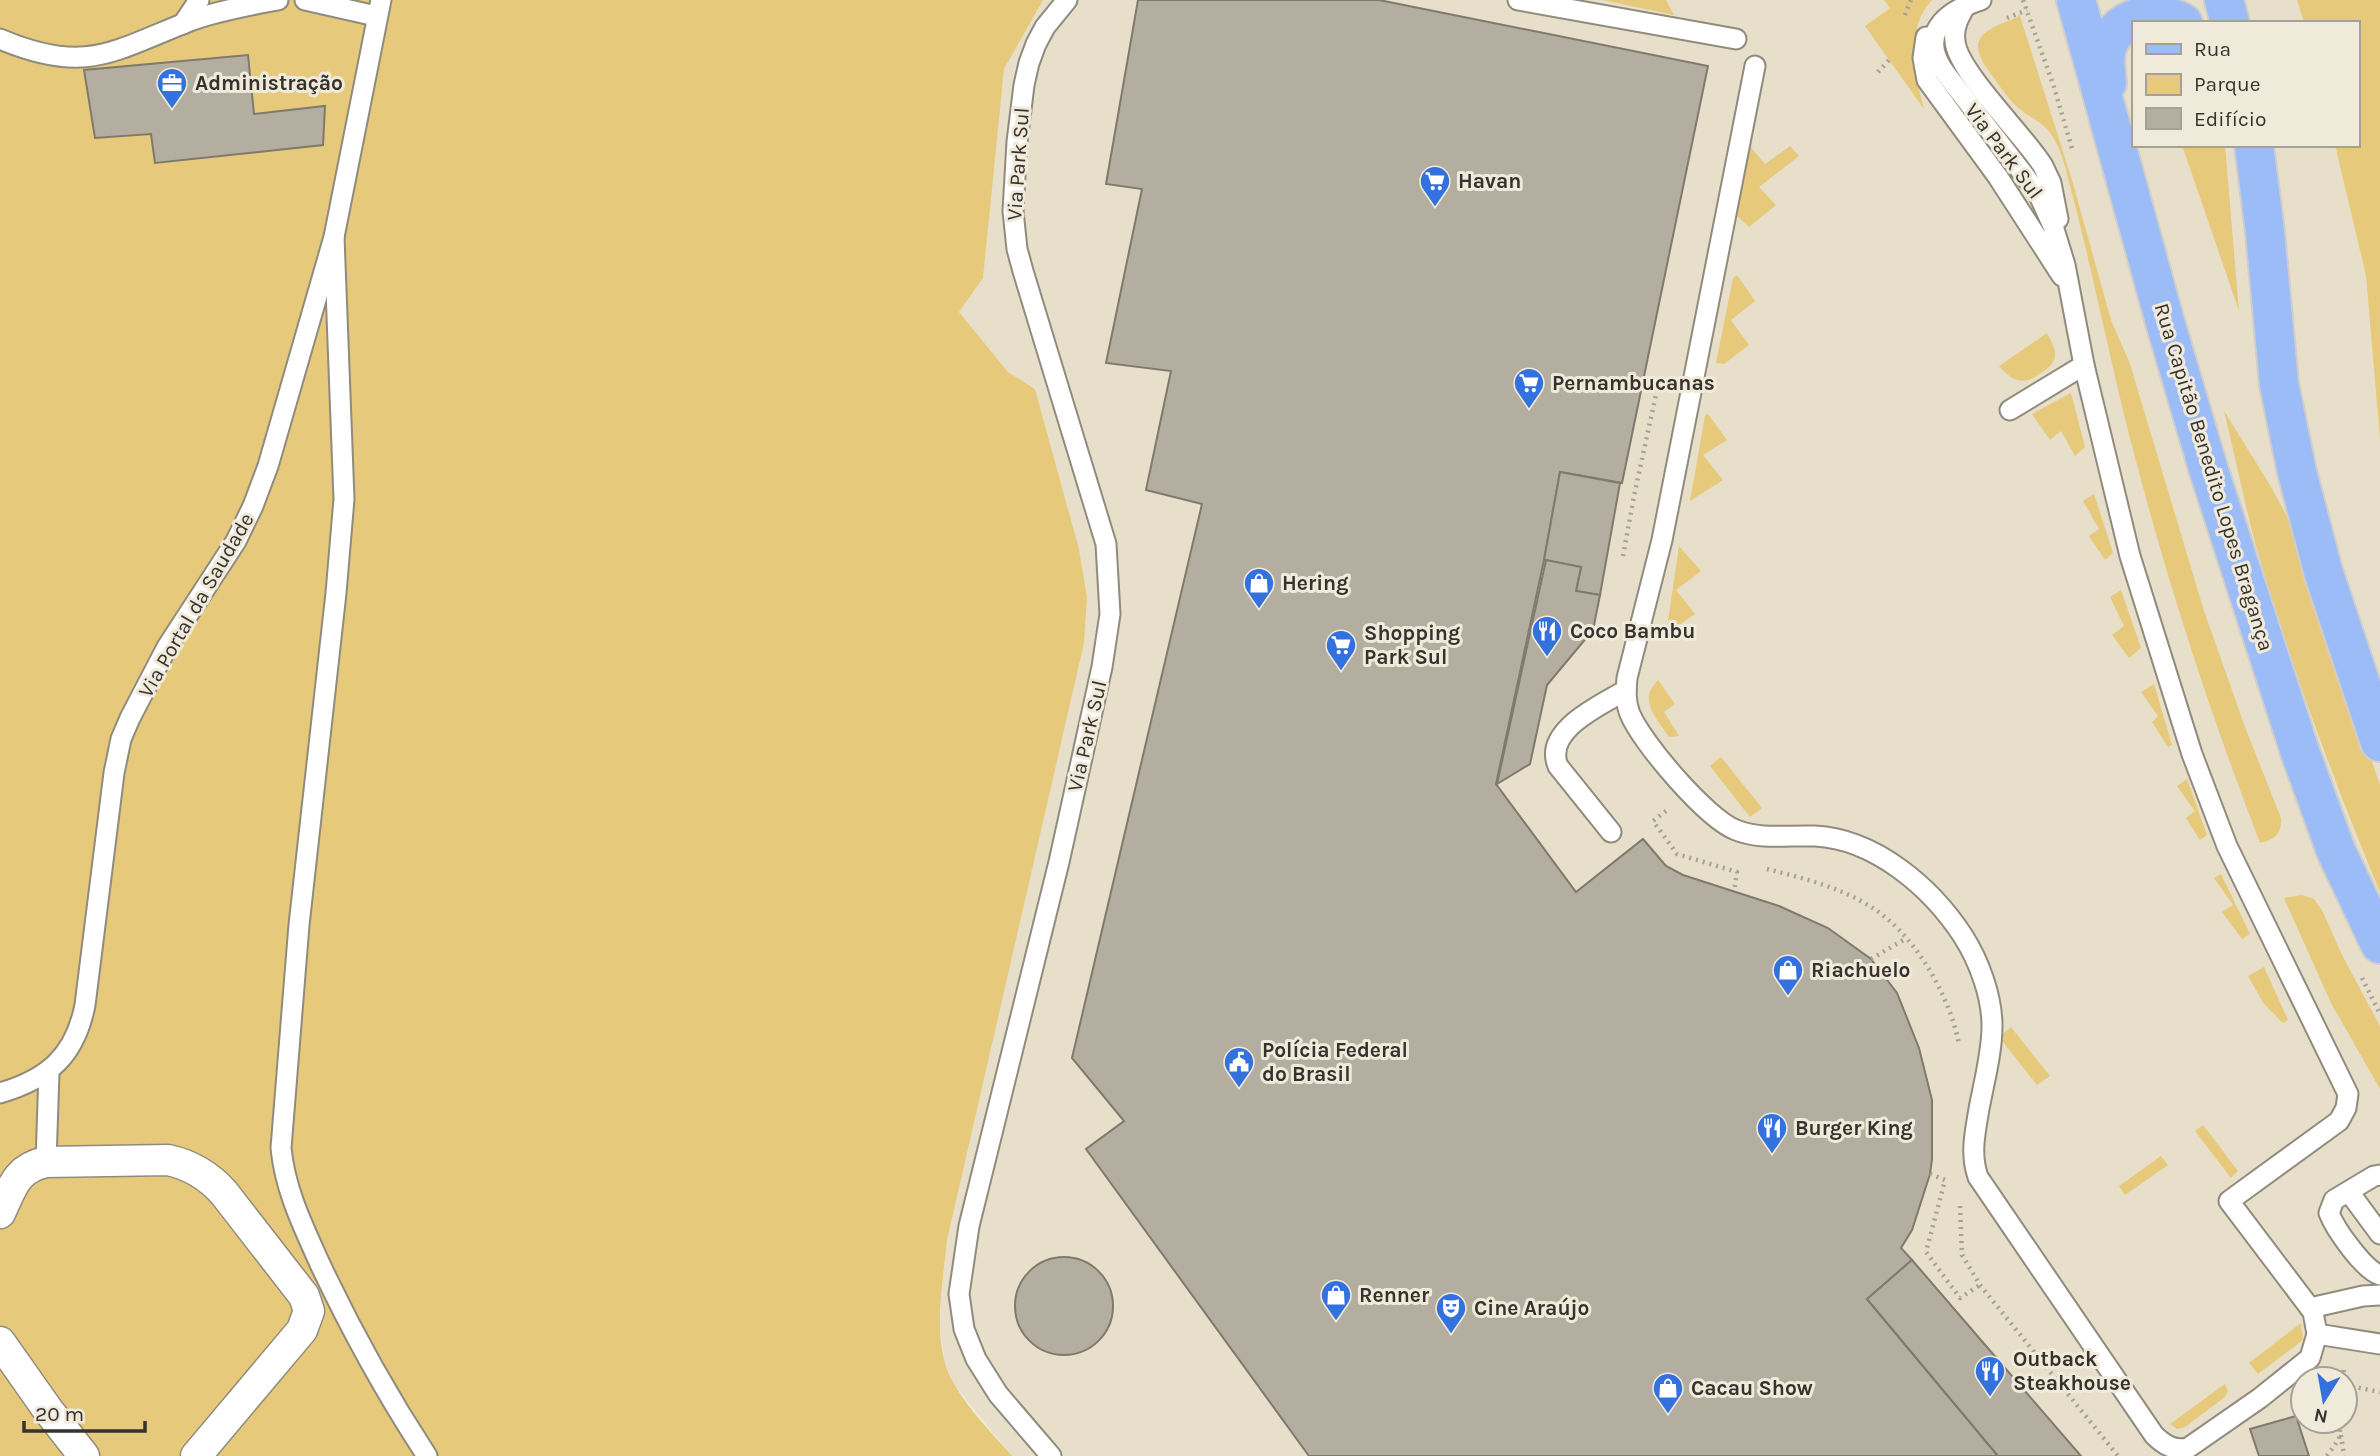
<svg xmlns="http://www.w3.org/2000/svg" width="2380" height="1456" font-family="Karla,sans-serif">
  <rect width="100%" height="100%" fill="#f0eadb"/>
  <path fill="#e7dfc9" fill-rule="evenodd" d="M1040,0H2297L2304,23H2133V145H2335L2366,276L2380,440V1456H1012L953,1383L944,1359L940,1326L941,1296L947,1240L969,1132L1084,643L1087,597L1079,549L1035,389L1008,372L959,312L983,278L1002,74L1018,35ZM2303,1379H2345V1421H2303Z"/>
  <g fill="#e6c97a">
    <path d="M0,0H1043L1004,69L983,278L959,312L1008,372L1035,389L1079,549L1087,597L1084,643L947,1240C943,1285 930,1343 954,1384C969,1410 992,1433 1012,1456H0Z"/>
    <polygon points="1602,0 1666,0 1674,15"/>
    <path d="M1884,0H1932C1905,28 1915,75 1924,109L1865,26L1890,8Z"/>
    <polygon points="2297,0 2380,0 2380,440 2366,276 2335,145 2357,145 2357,23 2304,23"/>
    <path d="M2019,13L2072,180L2111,320L2130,364L2204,611L2245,727L2281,818C2282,833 2275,840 2260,843C2212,718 2170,591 2136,461C2111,368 2094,275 2069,182C2065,165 2059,142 2047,129C2040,121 2029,117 2021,110C2010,101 2002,90 1994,78C1963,39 1980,32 2018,17Z"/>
    <polygon points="1748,144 1765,164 1790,146 1799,156 1759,187 1776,205 1749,227 1737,216"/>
    <polygon points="2182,145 2225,145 2239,311"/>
    <polygon points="1737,275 1755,301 1731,320 1749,345 1724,364 1716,363 1733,278"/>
    <path d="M2047,333C2059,355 2059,362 2038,375C2022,386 2011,380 1999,366Z"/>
    <polygon points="2071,393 2085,447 2075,456 2061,431 2050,440 2032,414"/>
    <path d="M2224,411L2270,485L2289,520L2380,785V892C2333,779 2290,663 2256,546C2244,501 2235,456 2224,411Z"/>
    <polygon points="1708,414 1727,440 1703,455 1723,480 1690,501 1705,416"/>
    <polygon points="2094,494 2113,553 2105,560 2089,536 2099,529 2083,501"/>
    <polygon points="1679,546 1701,571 1676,590 1695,614 1675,628 1667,628"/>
    <polygon points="2121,590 2141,648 2129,658 2112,635 2124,626 2110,597"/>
    <path d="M1658,680L1675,704L1664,712L1679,736L1669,737C1657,718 1637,700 1658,680Z"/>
    <polygon points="2154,684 2172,745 2168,747 2152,722 2158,716 2141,692"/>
    <polygon points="1721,757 1762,808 1750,817 1710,766"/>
    <polygon points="2187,779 2207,835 2200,840 2186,818 2195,811 2177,786"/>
    <polygon points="2221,874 2250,934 2242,939 2222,912 2233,905 2214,878"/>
    <polygon points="2302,895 2314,899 2322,910 2342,955 2380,1026 2380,1089 2331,1003 2284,898"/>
    <polygon points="2264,967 2288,1020 2283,1023 2264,1004 2248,976"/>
    <polygon points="2011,1027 2050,1076 2037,1085 1999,1037"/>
    <polygon points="2203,1125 2238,1171 2231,1178 2195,1131"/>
    <polygon points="2161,1156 2168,1165 2125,1195 2119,1186"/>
    <polygon points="2301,1323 2303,1340 2258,1374 2249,1363"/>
    <polygon points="2225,1384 2228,1391 2225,1397 2185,1427 2177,1429 2170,1424"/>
  </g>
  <g fill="#b4aea0" stroke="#7f7a6d" stroke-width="2">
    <polygon points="1138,0 1379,0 1708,66 1622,483 1560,472 1544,560 1496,784 1576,892 1643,839 1666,866 1683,875 1779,906 1828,928 1871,959 1897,993 1919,1048 1932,1100 1932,1159 1930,1174 1912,1230 1901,1248 1912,1260 1867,1299 1998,1456 1309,1456 1086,1149 1124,1121 1072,1058 1202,504 1146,490 1171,371 1106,363 1142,189 1106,184"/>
    <polygon points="248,55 254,114 325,106 323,145 155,163 151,134 95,138 84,70"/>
    <polygon points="1560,472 1620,483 1600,595 1576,591 1581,567 1544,560"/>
    <polygon points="1546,560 1581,567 1576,591 1600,595 1593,630 1547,685 1530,764 1497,784"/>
    <circle cx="1064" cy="1306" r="49"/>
    <polygon points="1912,1260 1980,1339 2081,1456 1998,1456 1867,1299"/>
    <polygon points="2296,1416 2309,1456 2259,1456 2250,1429"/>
  </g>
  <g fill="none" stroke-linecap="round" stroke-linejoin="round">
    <g stroke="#908b7d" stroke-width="23">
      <g id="service">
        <polyline points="305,0 376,16"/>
        <polyline points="1518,0 1736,39"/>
        <path d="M1966,5C1959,17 1953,27 1955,41C1957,71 2024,135 2043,166L2051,183L2058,219"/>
        <polyline points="183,24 199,0"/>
        <polyline points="1926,37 1923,58 1927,80 1998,177 2062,276"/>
        <path d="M0,39C85,75 111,52 190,21C217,11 249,5 278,0"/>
        <path d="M1755,66L1662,540L1627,678C1626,690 1625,702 1630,714C1642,743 1707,819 1736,830C1761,840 1788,835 1815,836C1875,839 1931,887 1963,936C1979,961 1992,996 1992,1026C1992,1053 1984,1082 1979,1109C1975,1133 1970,1154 1978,1177L2154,1435C2164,1445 2174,1451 2188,1448L2260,1398L2310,1358L2317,1334L2313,1312L2229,1201L2339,1121L2346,1108L2348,1094L2227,846L2192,754L2130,556L2084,365L2065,265L2053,226L2038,193L1946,74C1917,36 1943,12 1981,0"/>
        <path d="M334,237L344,499L336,593L299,925L281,1148C285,1190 303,1226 320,1264C351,1330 387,1395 427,1456"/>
        <polyline points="2010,410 2084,365"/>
        <path d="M1611,832L1558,766C1543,730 1601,705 1626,690"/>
        <path d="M0,1093C48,1079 75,1056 85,1005L114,773L121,739L130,718L167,647L236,541L253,506L268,466L334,237L381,0"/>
        <polyline points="46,1162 49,1072"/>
        <path d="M2380,1175L2374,1176L2334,1200L2329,1213C2335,1229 2364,1270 2380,1275"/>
        <polyline points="2349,1192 2380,1234"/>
        <polyline points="2310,1308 2363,1296 2380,1295"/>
        <polyline points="2317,1334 2380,1344"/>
        <polyline points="1051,1456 998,1394 976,1359 964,1329 959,1294 969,1226 1059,862 1102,667 1110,614 1106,544 1023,271 1017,249 1013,211 1017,142 1024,85 1029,63 1036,44 1045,27 1067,0"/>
      </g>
    </g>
    <g stroke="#908b7d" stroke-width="33">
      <g id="pedestrian">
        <path d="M0,1213C12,1188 16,1168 46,1162L168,1160C191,1165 209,1176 224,1193L304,1296L309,1311L302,1330L196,1456"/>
        <polyline points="0,1342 48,1410 84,1456"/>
      </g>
    </g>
    <g stroke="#cfcecd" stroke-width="42">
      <g id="primary">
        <polyline points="2076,0 2167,329 2209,471 2300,752 2336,851 2380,944"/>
        <polyline points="2224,0 2230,23"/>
        <path d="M2107,83C2106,71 2103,57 2108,45C2118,15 2158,8 2183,23"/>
        <polyline points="2254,145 2265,232 2279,384 2297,472 2323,571 2380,742"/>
      </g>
    </g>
    <g stroke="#a6a196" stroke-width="4.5" stroke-dasharray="2 5" stroke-linecap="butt">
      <polyline points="2023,0 2054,87 2073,152"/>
      <polyline points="1905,15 1911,0"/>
      <polyline points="2007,18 2027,10"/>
      <polyline points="1878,72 1892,57"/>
      <polyline points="1623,556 1634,496 1657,390"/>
      <polyline points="1666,811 1653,821 1677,854 1737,872 1734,891"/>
      <path d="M1767,869C1807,879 1852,890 1885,917C1921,946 1950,999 1959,1044"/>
      <polyline points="1871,959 1905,939"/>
      <polyline points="2362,978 2380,1014"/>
      <polyline points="1930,1174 1945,1180 1926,1252 1960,1298 1980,1285"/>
      <polyline points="1960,1206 1962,1255 1980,1285 2118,1456"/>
      <polyline points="2343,1379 2344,1369"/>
      <polyline points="2345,1385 2380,1392"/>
      <polyline points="2341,1435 2344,1456"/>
      <polyline points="2327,1456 2339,1439 2341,1421"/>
    </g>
    <use href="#service" stroke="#fff" stroke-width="19"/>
    <use href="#pedestrian" stroke="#fff" stroke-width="30"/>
    <use href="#primary" stroke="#9bbcf6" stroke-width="38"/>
  </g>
  <defs>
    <g id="office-pin" transform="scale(1.575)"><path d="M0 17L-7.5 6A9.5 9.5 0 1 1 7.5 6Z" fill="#3371df" stroke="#f0eadb"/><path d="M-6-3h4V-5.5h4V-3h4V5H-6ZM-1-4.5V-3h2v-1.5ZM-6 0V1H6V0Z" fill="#fff"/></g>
    <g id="supermarket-pin" transform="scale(1.575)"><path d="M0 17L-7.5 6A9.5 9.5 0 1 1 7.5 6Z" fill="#3371df" stroke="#f0eadb"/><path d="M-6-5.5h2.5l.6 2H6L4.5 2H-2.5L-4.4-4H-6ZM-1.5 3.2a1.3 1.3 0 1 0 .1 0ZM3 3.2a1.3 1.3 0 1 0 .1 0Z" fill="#fff"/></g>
    <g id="shop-pin" transform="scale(1.575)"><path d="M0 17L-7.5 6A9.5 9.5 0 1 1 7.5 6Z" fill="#3371df" stroke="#f0eadb"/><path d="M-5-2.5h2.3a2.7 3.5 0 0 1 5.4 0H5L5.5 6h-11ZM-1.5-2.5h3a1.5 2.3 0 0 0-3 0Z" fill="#fff"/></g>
    <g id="restaurant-pin" transform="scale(1.575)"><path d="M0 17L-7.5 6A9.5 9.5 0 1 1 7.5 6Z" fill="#3371df" stroke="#f0eadb"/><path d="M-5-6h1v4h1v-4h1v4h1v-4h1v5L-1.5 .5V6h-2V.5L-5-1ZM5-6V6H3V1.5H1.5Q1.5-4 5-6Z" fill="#fff"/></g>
    <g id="civic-pin" transform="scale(1.575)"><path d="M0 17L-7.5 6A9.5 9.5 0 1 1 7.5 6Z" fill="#3371df" stroke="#f0eadb"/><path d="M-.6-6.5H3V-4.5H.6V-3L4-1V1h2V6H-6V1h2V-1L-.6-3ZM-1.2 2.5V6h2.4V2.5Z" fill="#fff"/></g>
    <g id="theatre-pin" transform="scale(1.575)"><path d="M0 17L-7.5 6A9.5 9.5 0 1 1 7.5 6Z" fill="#3371df" stroke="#f0eadb"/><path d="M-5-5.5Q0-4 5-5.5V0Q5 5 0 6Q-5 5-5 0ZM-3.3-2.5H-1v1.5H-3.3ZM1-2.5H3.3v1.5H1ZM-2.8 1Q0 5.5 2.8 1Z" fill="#fff"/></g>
  </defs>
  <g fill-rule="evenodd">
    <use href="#office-pin" x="172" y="83"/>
    <use href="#supermarket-pin" x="1435" y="181"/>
    <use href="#supermarket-pin" x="1529" y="383"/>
    <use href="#shop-pin" x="1259" y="583"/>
    <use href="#restaurant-pin" x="1547" y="631"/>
    <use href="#supermarket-pin" x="1341" y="645"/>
    <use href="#shop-pin" x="1788" y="970"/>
    <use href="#civic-pin" x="1239" y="1062"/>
    <use href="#restaurant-pin" x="1772" y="1128"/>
    <use href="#shop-pin" x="1336" y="1295"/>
    <use href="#theatre-pin" x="1451" y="1308"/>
    <use href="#restaurant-pin" x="1990" y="1371"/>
    <use href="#shop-pin" x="1668" y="1388"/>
  </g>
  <g text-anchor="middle" stroke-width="6" stroke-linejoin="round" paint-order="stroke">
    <g font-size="21" font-weight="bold" fill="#36332e" stroke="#f0eadb" text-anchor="start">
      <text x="195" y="90">Administração</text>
      <text x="1458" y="188">Havan</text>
      <text x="1552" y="390">Pernambucanas</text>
      <text x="1282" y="590">Hering</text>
      <text x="1570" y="638">Coco Bambu</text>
      <text x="1364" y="640">Shopping<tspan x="1364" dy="24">Park Sul</tspan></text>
      <text x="1811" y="977">Riachuelo</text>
      <text x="1262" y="1057">Polícia Federal<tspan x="1262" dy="24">do Brasil</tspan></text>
      <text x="1795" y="1135">Burger King</text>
      <text x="1359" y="1302">Renner</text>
      <text x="1474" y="1315">Cine Araújo</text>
      <text x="2013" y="1366">Outback<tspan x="2013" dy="24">Steakhouse</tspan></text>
      <text x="1691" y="1395">Cacau Show</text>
    </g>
    <g font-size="21" fill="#36332e" stroke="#f0eadb">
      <text transform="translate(2004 151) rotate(53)" y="7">Via Park Sul</text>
      <text transform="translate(1018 164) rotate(-86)" y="7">Via Park Sul</text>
      <text transform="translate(2214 477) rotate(73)" y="7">Rua Capitão Benedito Lopes Bragança</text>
      <text transform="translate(196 605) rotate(-60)" y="7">Via Portal da Saudade</text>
      <text transform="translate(1087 736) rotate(-77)" y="7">Via Park Sul</text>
    </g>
  </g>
  <rect x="2132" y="21" width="228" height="126" fill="#f0eadb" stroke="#a6a196" stroke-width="2"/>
  <rect x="2146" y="44" width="35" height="10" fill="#9bbcf6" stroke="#a6a196" stroke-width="2"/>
  <text x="2194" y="56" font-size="21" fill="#36332e">Rua</text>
  <rect x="2146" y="74" width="35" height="21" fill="#e6c97a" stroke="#a6a196" stroke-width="2"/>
  <text x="2194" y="91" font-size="21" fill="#36332e">Parque</text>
  <rect x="2146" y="108" width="35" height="21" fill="#b4aea0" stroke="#a6a196" stroke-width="2"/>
  <text x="2194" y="126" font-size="21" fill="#36332e">Edifício</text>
  <g transform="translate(2324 1400) rotate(191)"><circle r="33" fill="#f0eadb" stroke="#a6a196" stroke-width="2"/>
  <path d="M0-5L12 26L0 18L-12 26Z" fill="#3371df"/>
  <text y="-10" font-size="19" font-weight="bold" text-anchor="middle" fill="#36332e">N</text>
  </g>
  <path d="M24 1421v10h121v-10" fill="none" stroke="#36332e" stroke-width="3.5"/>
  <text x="35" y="1421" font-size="21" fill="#36332e" stroke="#f0eadb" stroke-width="5" paint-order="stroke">20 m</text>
</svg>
